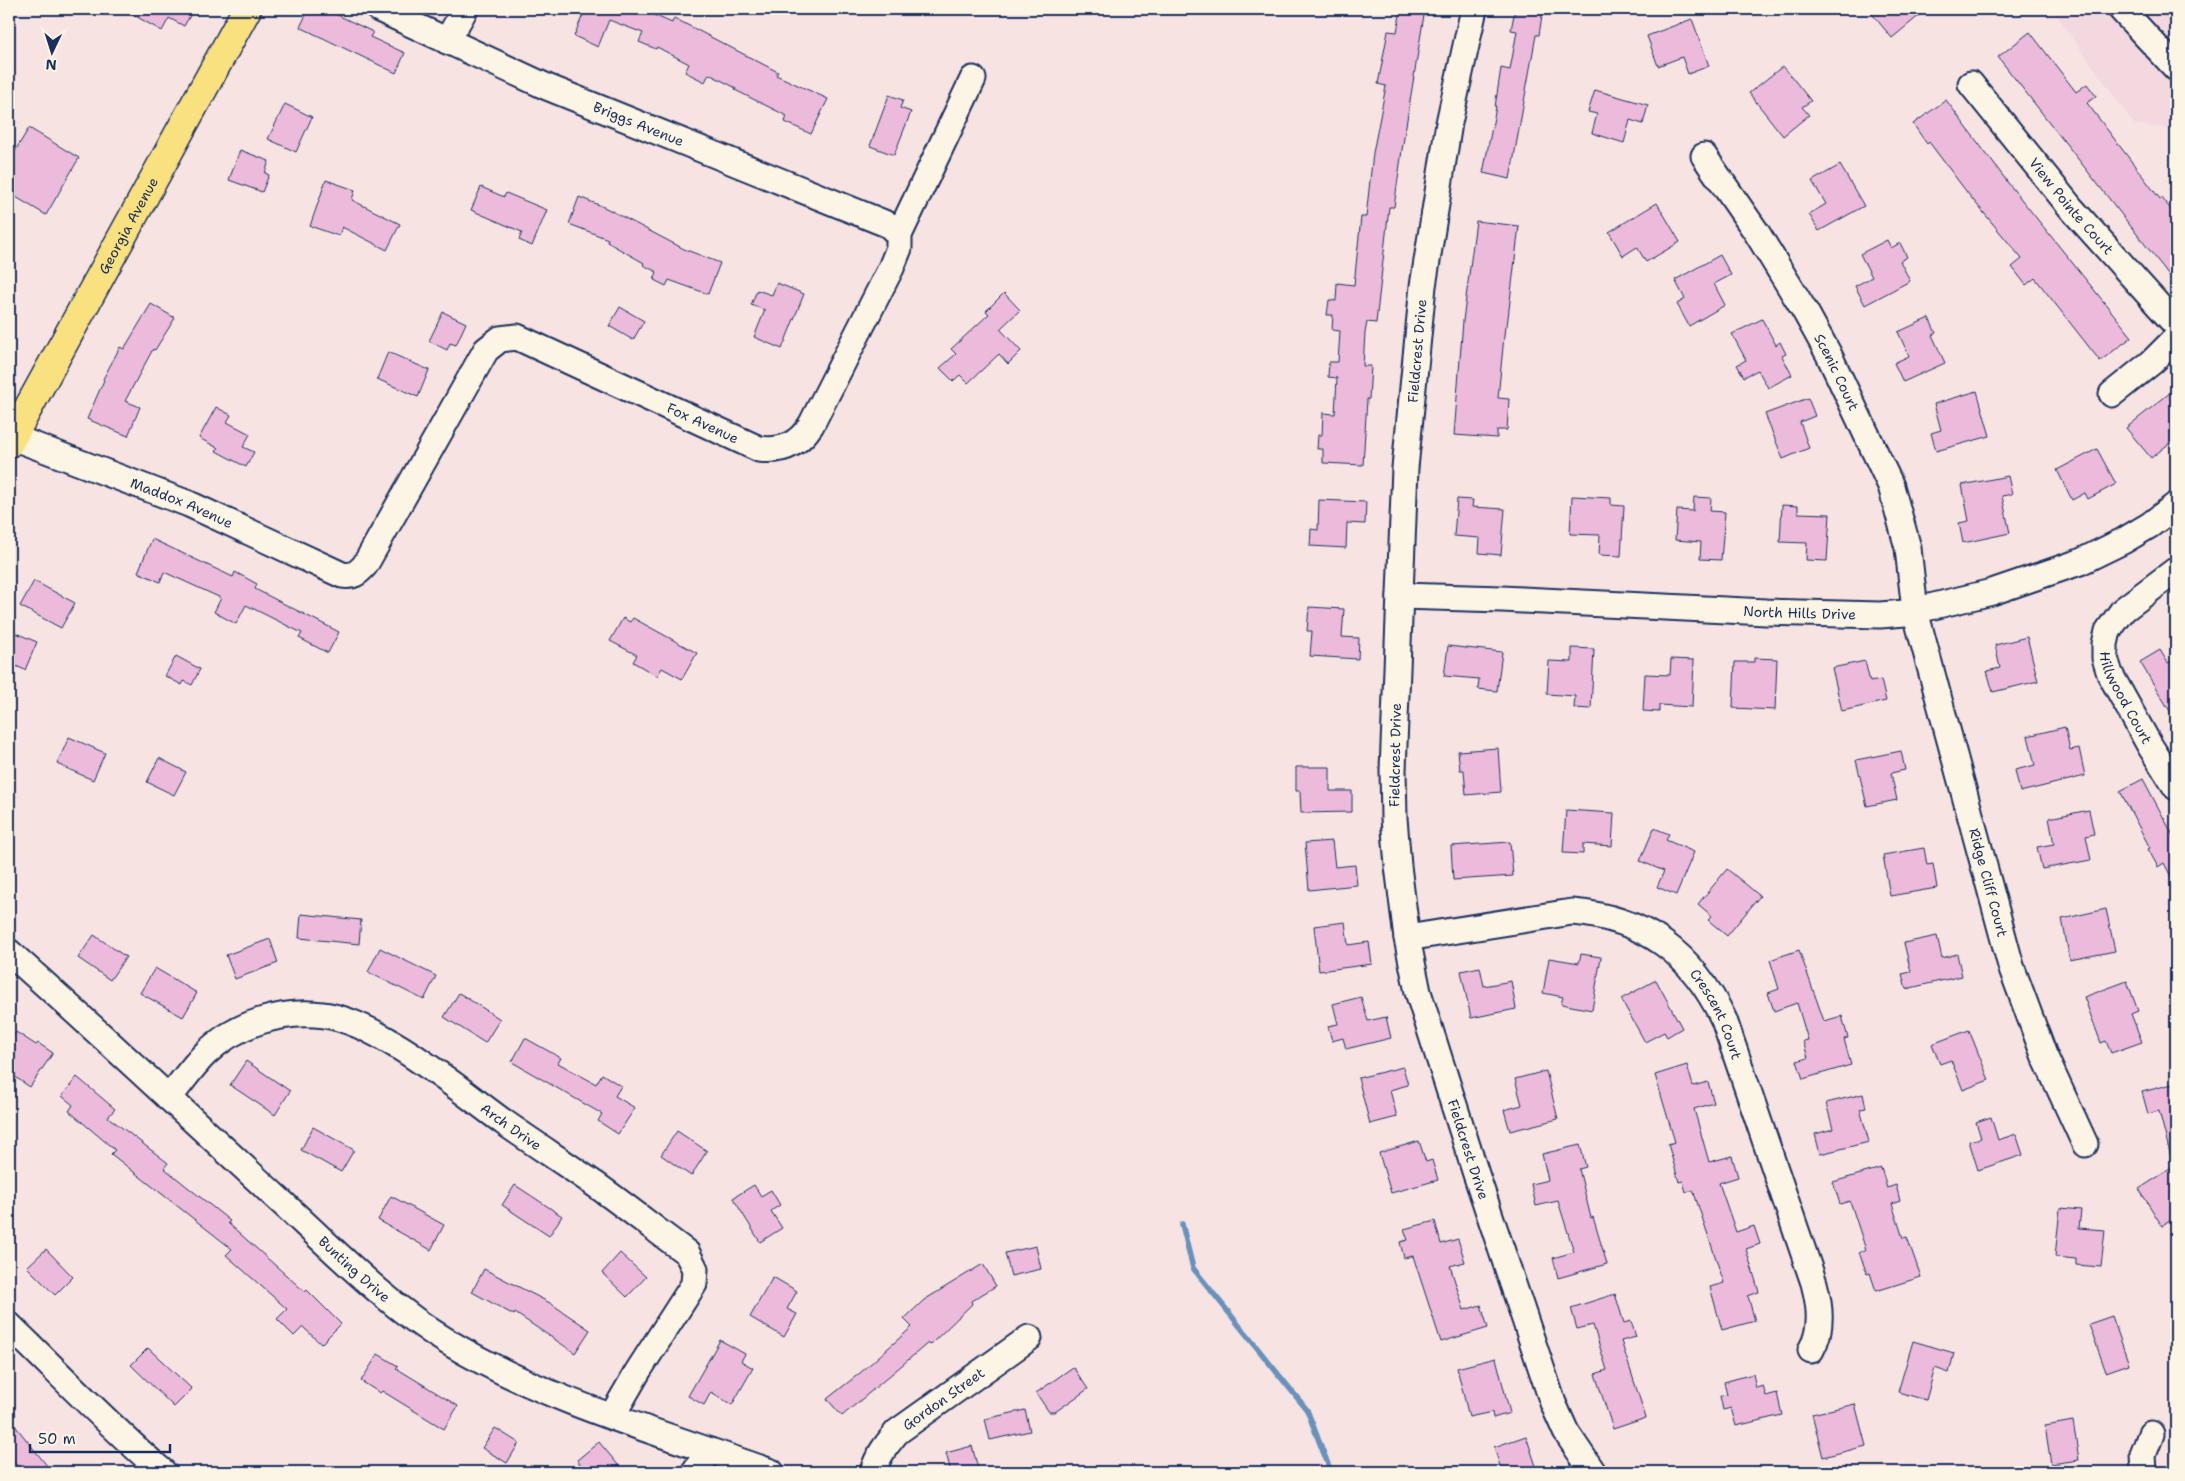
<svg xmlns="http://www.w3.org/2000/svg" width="2185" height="1481" font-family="'Shantell Sans',sans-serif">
  <rect width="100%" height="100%" fill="#f7e4e2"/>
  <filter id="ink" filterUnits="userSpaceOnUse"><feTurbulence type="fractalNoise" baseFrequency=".02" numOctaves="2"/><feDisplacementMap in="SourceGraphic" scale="10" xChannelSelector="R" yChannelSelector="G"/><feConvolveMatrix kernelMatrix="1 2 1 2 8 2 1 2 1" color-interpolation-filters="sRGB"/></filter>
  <g filter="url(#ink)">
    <polygon fill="#f4d8e0" points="2052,9 2176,9 2176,130 2134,124"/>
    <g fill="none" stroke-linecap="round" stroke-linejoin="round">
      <polyline stroke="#6791bc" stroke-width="5.5" points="1182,1224 1193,1268 1307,1410 1331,1472"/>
    </g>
    <g fill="#ecbbdb" stroke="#1b2f5e">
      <polygon points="123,9 194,9 184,26 169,18 162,31"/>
      <polygon points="309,9 325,9 373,32 370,37 405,53 396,73 300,27"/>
      <polygon points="583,9 640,9 672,23 674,18 778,72 776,75 828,99 811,134 785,122 787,116 735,90 736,88 709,74 705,82 685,72 689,64 657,47 656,49 639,42 643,33 609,20 598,47 574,36 585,10"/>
      <polygon points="1401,9 1425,9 1402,150 1394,207 1389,207 1376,323 1367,322 1365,333 1363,366 1371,366 1369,399 1367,399 1363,465 1323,463 1323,449 1317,449 1318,435 1322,435 1323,413 1335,414 1337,378 1328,377 1329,362 1338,362 1340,331 1332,330 1333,315 1327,315 1329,300 1336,301 1337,283 1354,285 1361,217 1366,217 1373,153 1386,86 1378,84 1388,31 1397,32"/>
      <polygon points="1515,9 1543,9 1539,35 1536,35 1510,179 1483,173 1496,107 1495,107 1501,68 1510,70 1517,31 1511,30"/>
      <polygon points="1868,9 1927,9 1892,38"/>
      <polygon points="1692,19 1709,66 1688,74 1682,57 1658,66 1647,36"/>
      <polygon points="2030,32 2076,92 2087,84 2096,96 2087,103 2160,199 2162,198 2176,216 2176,284 1998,57"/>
      <polygon points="1783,66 1811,101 1802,107 1809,115 1783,136 1749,93"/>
      <polygon points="1595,90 1648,105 1643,124 1630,120 1624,143 1592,133 1597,114 1588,112"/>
      <polygon points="889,95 903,100 900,108 911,112 894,155 870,146"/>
      <polygon points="1946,100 2009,184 2132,337 2100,361 2035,278 2026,285 2012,267 2022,259 1969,195 1929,142 1927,144 1913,124"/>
      <polygon points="285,104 312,117 296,152 268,139"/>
      <polygon points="29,128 79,158 46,215 9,193 9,147 15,151"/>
      <polygon points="240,150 269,161 265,173 269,175 262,192 229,180"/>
      <polygon points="1840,165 1864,206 1819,231 1809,214 1826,204 1812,181"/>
      <polygon points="326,180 355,190 352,200 400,224 387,250 342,227 339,236 310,226"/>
      <polygon points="481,187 504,197 506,193 547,210 532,246 519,240 522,232 471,210"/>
      <polygon points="579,197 604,207 684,249 720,263 708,294 669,280 666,286 654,280 657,272 643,265 644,263 607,242 608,239 569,224"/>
      <polygon points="1657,203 1680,242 1646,262 1637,247 1623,256 1609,232"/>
      <polygon points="1476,221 1519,226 1507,326 1505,326 1498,398 1509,399 1507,430 1497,430 1497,438 1454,435 1463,321"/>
      <polygon points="1887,240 1891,248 1900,243 1907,257 1900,261 1910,281 1865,305 1855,286 1872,277 1860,254"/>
      <polygon points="1720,255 1731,275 1714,284 1725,305 1689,326 1677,304 1685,299 1675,280"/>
      <polygon points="777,283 804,294 782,349 754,337 765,310 751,305 757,290 772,295"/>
      <polygon points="1004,293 1020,310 1000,329 1021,351 1008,364 999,354 968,383 960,375 953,381 940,368 956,354 951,349 989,314 986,311"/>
      <polygon points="151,304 175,318 155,350 153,349 125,401 140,407 128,436 87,419 104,380 103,379 120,347 124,349"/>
      <polygon points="620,307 644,321 633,340 609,326"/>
      <polygon points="443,312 466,323 456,345 450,343 447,350 429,341"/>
      <polygon points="1929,318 1936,333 1932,335 1945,363 1903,382 1894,363 1909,356 1898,332"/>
      <polygon points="1762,319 1776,345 1780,342 1786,354 1782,356 1792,375 1768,388 1758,370 1744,377 1737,365 1746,360 1732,334"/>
      <polygon points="388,352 429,370 418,397 377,379"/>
      <polygon points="2176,388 2176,438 2151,458 2126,428"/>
      <polygon points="1977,391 1990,436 1936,451 1931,433 1941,430 1934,404"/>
      <polygon points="1808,398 1815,416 1800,422 1809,448 1783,459 1765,414"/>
      <polygon points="216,407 231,415 227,422 250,434 243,447 254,452 246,467 216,451 218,448 199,438"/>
      <polygon points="2097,449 2116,484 2088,499 2085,493 2072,500 2057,470"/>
      <polygon points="2008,476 2012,494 2002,496 2010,533 1963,543 1959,523 1969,521 1962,485"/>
      <polygon points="1572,496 1611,498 1611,505 1624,506 1621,556 1599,555 1600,535 1570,534"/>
      <polygon points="1694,497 1711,498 1710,511 1725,512 1721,560 1700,559 1701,542 1675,540 1677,510 1693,511"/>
      <polygon points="1457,499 1473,500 1472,507 1505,509 1501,555 1479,553 1480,538 1454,536"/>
      <polygon points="1319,500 1366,502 1365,524 1347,523 1346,548 1310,546 1311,529 1318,530"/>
      <polygon points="1782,505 1798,506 1798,513 1830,514 1827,561 1806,560 1807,543 1780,542"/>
      <polygon points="152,539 233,577 235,572 257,584 255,589 339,632 328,653 299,638 302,633 246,605 236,624 214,612 221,598 164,572 160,582 138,572"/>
      <polygon points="34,581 75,603 61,628 20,606"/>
      <polygon points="1309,607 1344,609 1342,637 1359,638 1358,659 1310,656 1312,631 1307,631"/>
      <polygon points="623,618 630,622 633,618 697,653 682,679 662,668 657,676 633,662 637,655 610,641"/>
      <polygon points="9,630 37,642 25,670 9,663"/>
      <polygon points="2027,637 2038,681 1993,692 1987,671 2000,668 1995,645"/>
      <polygon points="1448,646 1502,652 1497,691 1478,689 1479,679 1444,676"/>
      <polygon points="1572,648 1594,649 1591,709 1574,708 1575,696 1547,694 1549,661 1572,662"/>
      <polygon points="2160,650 2168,663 2176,659 2176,721 2140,662"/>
      <polygon points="176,656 200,669 192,685 184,681 182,685 165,676"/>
      <polygon points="1754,658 1777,659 1775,710 1733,708 1735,662 1754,662"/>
      <polygon points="1671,659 1694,660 1692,707 1659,705 1659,712 1643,711 1645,674 1670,675"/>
      <polygon points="1865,661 1870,682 1881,680 1886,701 1842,711 1832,668"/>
      <polygon points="2065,727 2070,750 2079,748 2085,776 2020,792 2015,770 2035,765 2028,736"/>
      <polygon points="69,737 105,753 93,780 57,764"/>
      <polygon points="1498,748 1501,792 1466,795 1464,770 1460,770 1458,751"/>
      <polygon points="1901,751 1905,770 1891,773 1897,800 1867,806 1856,760"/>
      <polygon points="159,758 186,772 174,795 147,782"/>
      <polygon points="1296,767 1330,767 1330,791 1352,791 1352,812 1301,813 1300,791 1296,791"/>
      <polygon points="2143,779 2176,841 2176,886 2164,863 2158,867 2148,849 2150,848 2120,791"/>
      <polygon points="1566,810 1614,813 1612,846 1583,844 1583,854 1563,853"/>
      <polygon points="2089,810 2094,834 2086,836 2091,860 2042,869 2037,847 2054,844 2049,818"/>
      <polygon points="1654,828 1669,834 1666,840 1694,852 1676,895 1657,887 1664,871 1640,861"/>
      <polygon points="1332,841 1335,867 1355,865 1357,885 1309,890 1305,843"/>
      <polygon points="1510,842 1513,876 1453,880 1451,846"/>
      <polygon points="1924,848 1927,865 1933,864 1937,888 1890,896 1883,855"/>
      <polygon points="1727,869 1760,896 1727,936 1708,920 1712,916 1698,904"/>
      <polygon points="2106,909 2115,951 2070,960 2062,919"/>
      <polygon points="301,914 361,920 359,944 299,938"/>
      <polygon points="1345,922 1348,945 1369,942 1372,964 1319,971 1314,926"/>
      <polygon points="94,935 126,957 110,980 78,958"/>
      <polygon points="1937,936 1942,958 1957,954 1962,976 1906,989 1902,974 1911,972 1904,943"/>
      <polygon points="270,939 278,963 235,979 226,955"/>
      <polygon points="380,948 436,976 424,1000 368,972"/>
      <polygon points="1799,950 1824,1021 1842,1016 1848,1038 1844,1039 1851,1065 1803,1079 1797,1061 1808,1058 1803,1041 1808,1040 1797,1003 1774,1011 1768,993 1779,989 1770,960"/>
      <polygon points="1581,954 1601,957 1592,1010 1561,1004 1563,997 1543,993 1549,958 1579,963"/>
      <polygon points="1480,967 1484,986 1511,981 1516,1009 1471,1018 1461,971"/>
      <polygon points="155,968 197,993 183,1017 140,993"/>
      <polygon points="1656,980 1682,1028 1667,1037 1664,1032 1645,1042 1621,999"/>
      <polygon points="2127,981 2138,1011 2131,1014 2142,1042 2111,1053 2106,1041 2101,1043 2084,997"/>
      <polygon points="459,993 500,1019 485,1043 444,1017"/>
      <polygon points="1361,997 1368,1021 1386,1017 1391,1038 1346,1049 1343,1038 1332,1041 1328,1026 1338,1024 1333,1004"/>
      <polygon points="1969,1030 1989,1080 1963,1090 1951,1060 1940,1064 1932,1044"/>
      <polygon points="16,1032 36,1045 38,1043 53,1053 30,1087 9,1073 9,1042"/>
      <polygon points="525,1038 561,1058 558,1063 596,1084 602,1074 621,1086 615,1096 635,1108 618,1134 598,1121 602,1114 512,1062"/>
      <polygon points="246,1061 290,1091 275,1115 230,1085"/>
      <polygon points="1687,1065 1693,1086 1708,1082 1714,1103 1694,1109 1709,1162 1732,1156 1738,1177 1719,1183 1736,1232 1754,1226 1760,1244 1746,1249 1759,1292 1748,1296 1755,1321 1722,1330 1710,1287 1724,1283 1693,1190 1686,1192 1683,1181 1679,1182 1668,1144 1675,1142 1655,1075"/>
      <polygon points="1403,1067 1408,1085 1390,1090 1397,1117 1370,1124 1358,1078"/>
      <polygon points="1546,1071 1558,1119 1510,1131 1504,1110 1522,1105 1515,1079"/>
      <polygon points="77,1077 115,1109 108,1117 168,1163 164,1168 230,1221 228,1223 305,1292 307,1290 341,1324 321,1344 303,1327 294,1336 277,1319 287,1309 226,1255 232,1249 111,1154 115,1150 69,1111 73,1105 62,1096"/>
      <polygon points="2176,1083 2176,1156 2171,1157 2159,1111 2148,1114 2142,1092"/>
      <polygon points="1863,1094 1866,1108 1860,1109 1869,1142 1820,1154 1815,1134 1833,1129 1826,1103"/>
      <polygon points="1991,1117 1998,1140 2016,1134 2023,1155 1978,1170 1969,1141 1981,1138 1976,1122"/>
      <polygon points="313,1127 354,1150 341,1172 301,1150"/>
      <polygon points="677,1131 707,1151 691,1176 661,1155"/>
      <polygon points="1419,1141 1426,1162 1432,1160 1438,1180 1391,1193 1379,1153"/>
      <polygon points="1580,1145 1586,1167 1579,1169 1591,1218 1593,1217 1607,1264 1558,1278 1553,1258 1574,1252 1558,1201 1536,1206 1531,1184 1548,1180 1542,1154"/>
      <polygon points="1881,1168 1887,1188 1896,1185 1900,1201 1892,1204 1903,1238 1907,1237 1921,1277 1876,1291 1870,1273 1867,1274 1859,1252 1866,1250 1850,1201 1840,1204 1833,1182"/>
      <polygon points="2170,1169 2176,1178 2176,1217 2162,1226 2139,1189"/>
      <polygon points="515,1185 562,1216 549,1236 502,1205"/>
      <polygon points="754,1185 761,1196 771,1190 780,1205 771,1211 782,1228 760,1242 733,1198"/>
      <polygon points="391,1196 444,1225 431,1250 378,1220"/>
      <polygon points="2060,1208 2081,1210 2079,1228 2105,1230 2101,1267 2076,1265 2076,1259 2055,1257"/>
      <polygon points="1435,1221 1441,1244 1458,1239 1465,1262 1450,1266 1464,1310 1481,1305 1488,1328 1441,1342 1413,1256 1404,1258 1400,1242 1408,1240 1404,1229"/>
      <polygon points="1036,1246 1041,1269 1011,1276 1005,1253"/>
      <polygon points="46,1249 73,1277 55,1295 27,1267"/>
      <polygon points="620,1253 646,1277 627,1297 602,1273"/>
      <polygon points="983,1264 996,1286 971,1301 972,1304 930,1345 928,1343 842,1416 827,1399 860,1373 912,1327 904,1319 924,1300"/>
      <polygon points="484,1269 550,1303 590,1330 575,1353 515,1313 514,1315 472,1292"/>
      <polygon points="773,1277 797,1291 787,1309 797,1314 784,1337 750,1317"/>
      <polygon points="1615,1294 1624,1323 1631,1321 1636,1337 1621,1341 1646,1418 1613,1429 1595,1374 1607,1370 1593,1325 1577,1329 1571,1308"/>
      <polygon points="2112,1316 2129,1364 2106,1372 2089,1324"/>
      <polygon points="720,1340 745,1354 741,1361 753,1368 732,1405 711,1392 704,1405 688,1396"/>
      <polygon points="1913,1341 1954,1353 1949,1373 1935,1368 1926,1400 1898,1392"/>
      <polygon points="148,1348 192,1389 174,1407 131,1365"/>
      <polygon points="378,1354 398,1366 396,1368 458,1406 444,1429 382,1391 380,1393 361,1381"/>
      <polygon points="1496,1358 1510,1413 1493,1418 1492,1412 1469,1417 1457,1368"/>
      <polygon points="1073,1367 1088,1389 1055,1412 1049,1412 1036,1393"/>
      <polygon points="1753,1374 1756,1388 1763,1386 1766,1396 1777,1393 1782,1415 1736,1426 1731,1408 1723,1410 1720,1396 1727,1395 1724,1382"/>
      <polygon points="1855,1404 1866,1446 1823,1457 1812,1414"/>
      <polygon points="1025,1410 1030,1431 990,1440 985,1419"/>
      <polygon points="9,1418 52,1472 22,1472 9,1456"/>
      <polygon points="2073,1421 2079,1460 2051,1464 2045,1426"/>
      <polygon points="495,1428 519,1443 507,1463 482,1448"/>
      <polygon points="1526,1436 1538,1472 1502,1472 1494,1447"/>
      <polygon points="599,1442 624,1472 586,1472 577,1460"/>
      <polygon points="972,1446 979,1472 951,1472 946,1453"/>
    </g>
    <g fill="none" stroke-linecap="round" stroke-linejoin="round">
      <g stroke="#1b2f5e" stroke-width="29">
        <g id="minor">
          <path id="s1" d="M379,9L547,87L889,225L899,235"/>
          <path id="s2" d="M1474,9L1449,123L1423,286L1405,468L1393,770L1394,818L1398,866L1407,938L1418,992L1476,1174L1553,1403L1566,1432L1593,1472"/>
          <polyline points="2121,9 2176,68"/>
          <polyline points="447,41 465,9"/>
          <path id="s3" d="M1971,84L2071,208L2176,325"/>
          <path id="s4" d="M1704,156L1757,233L1806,313L1828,353L1891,486L1908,548L1915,611L2011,966L2044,1055L2085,1144"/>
          <polyline points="2112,394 2152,362 2176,338"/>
          <path id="s5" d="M12,437L189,504L342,575C353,577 358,573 365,565L486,350L500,339L517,337L759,449C782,452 798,445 811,425L891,268L899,248V235L973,79"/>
          <path id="s6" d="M2176,570L2123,610L2108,631L2105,644V658L2110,674L2150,746L2176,787"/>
          <path id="s7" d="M1400,596L1502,599L1766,612L1880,615L1905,613L1992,592L2080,562L2123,541L2150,525L2176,505"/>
          <path id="s8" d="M1407,938L1572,912C1645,918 1693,954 1724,1020L1814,1283C1820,1306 1823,1329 1811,1350"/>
          <path id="s9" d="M9,952C99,1032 187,1115 276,1197C331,1247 385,1304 448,1342C548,1402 662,1433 771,1472"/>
          <path id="s10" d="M169,1098C181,1083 192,1067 205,1054C235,1024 283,1009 324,1015C379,1022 459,1090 505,1123C535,1144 566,1164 596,1185C627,1207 657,1231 687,1253L695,1269L694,1284L638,1371L612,1416"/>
          <path d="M9,1325C60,1374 109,1426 163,1472"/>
          <polyline points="694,1472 710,1451"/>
          <path id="s11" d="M873,1472C877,1456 887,1444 897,1432L1029,1338"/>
          <polyline points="2144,1472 2143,1455 2151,1434"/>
        </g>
      </g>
      <g stroke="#1b2f5e" stroke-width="31">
        <g id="major">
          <path id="s12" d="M9,443L247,9"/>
        </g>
      </g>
      <use href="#minor" stroke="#fcf5e5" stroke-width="25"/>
      <use href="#major" stroke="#fae180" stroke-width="28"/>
    </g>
  </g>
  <g text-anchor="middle" stroke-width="4.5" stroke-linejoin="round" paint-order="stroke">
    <g font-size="14" fill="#1b2f5e" stroke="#fcf5e5">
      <text dy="5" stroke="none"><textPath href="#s1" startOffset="284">Briggs Avenue</textPath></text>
      <text dy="5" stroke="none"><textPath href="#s3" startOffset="158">View Pointe Court</textPath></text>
      <text dy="5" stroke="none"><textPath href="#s12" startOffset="248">Georgia Avenue</textPath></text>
      <text transform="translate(1417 351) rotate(-85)" y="5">Fieldcrest Drive</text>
      <text dy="5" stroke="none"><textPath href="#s4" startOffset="254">Scenic Court</textPath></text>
      <text dy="5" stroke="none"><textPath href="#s5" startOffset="871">Fox Avenue</textPath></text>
      <text dy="5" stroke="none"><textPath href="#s5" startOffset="182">Maddox Avenue</textPath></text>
      <text dy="5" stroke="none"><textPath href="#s7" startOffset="400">North Hills Drive</textPath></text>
      <text dy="5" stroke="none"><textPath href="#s6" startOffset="164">Hillwood Court</textPath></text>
      <text transform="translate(1395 755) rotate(-89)" y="5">Fieldcrest Drive</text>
      <text dy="5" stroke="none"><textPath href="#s4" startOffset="789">Ridge Cliff Court</textPath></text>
      <text dy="5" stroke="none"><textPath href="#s8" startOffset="355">Crescent Court</textPath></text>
      <text dy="5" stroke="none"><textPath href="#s10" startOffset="406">Arch Drive</textPath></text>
      <text dy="5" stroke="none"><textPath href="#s2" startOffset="1156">Fieldcrest Drive</textPath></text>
      <text dy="5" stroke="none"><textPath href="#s9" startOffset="469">Bunting Drive</textPath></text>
      <text dy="5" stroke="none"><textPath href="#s11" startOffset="104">Gordon Street</textPath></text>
    </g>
  </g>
  <rect width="2185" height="1481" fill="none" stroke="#fcf5e5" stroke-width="30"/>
  <rect x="15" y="15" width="2155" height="1451" fill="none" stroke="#1b2f5e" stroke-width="2" filter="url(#ink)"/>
  <g transform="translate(52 52) rotate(184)" stroke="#fcf5e5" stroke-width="4" paint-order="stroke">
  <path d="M0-4L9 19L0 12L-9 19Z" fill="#1b2f5e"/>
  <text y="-8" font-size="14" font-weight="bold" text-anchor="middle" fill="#1b2f5e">N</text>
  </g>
  <path d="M30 1444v8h140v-8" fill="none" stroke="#1b2f5e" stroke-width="2.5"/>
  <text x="38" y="1444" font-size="15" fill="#1b2f5e" stroke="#fcf5e5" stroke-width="4" paint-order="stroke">50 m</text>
</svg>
